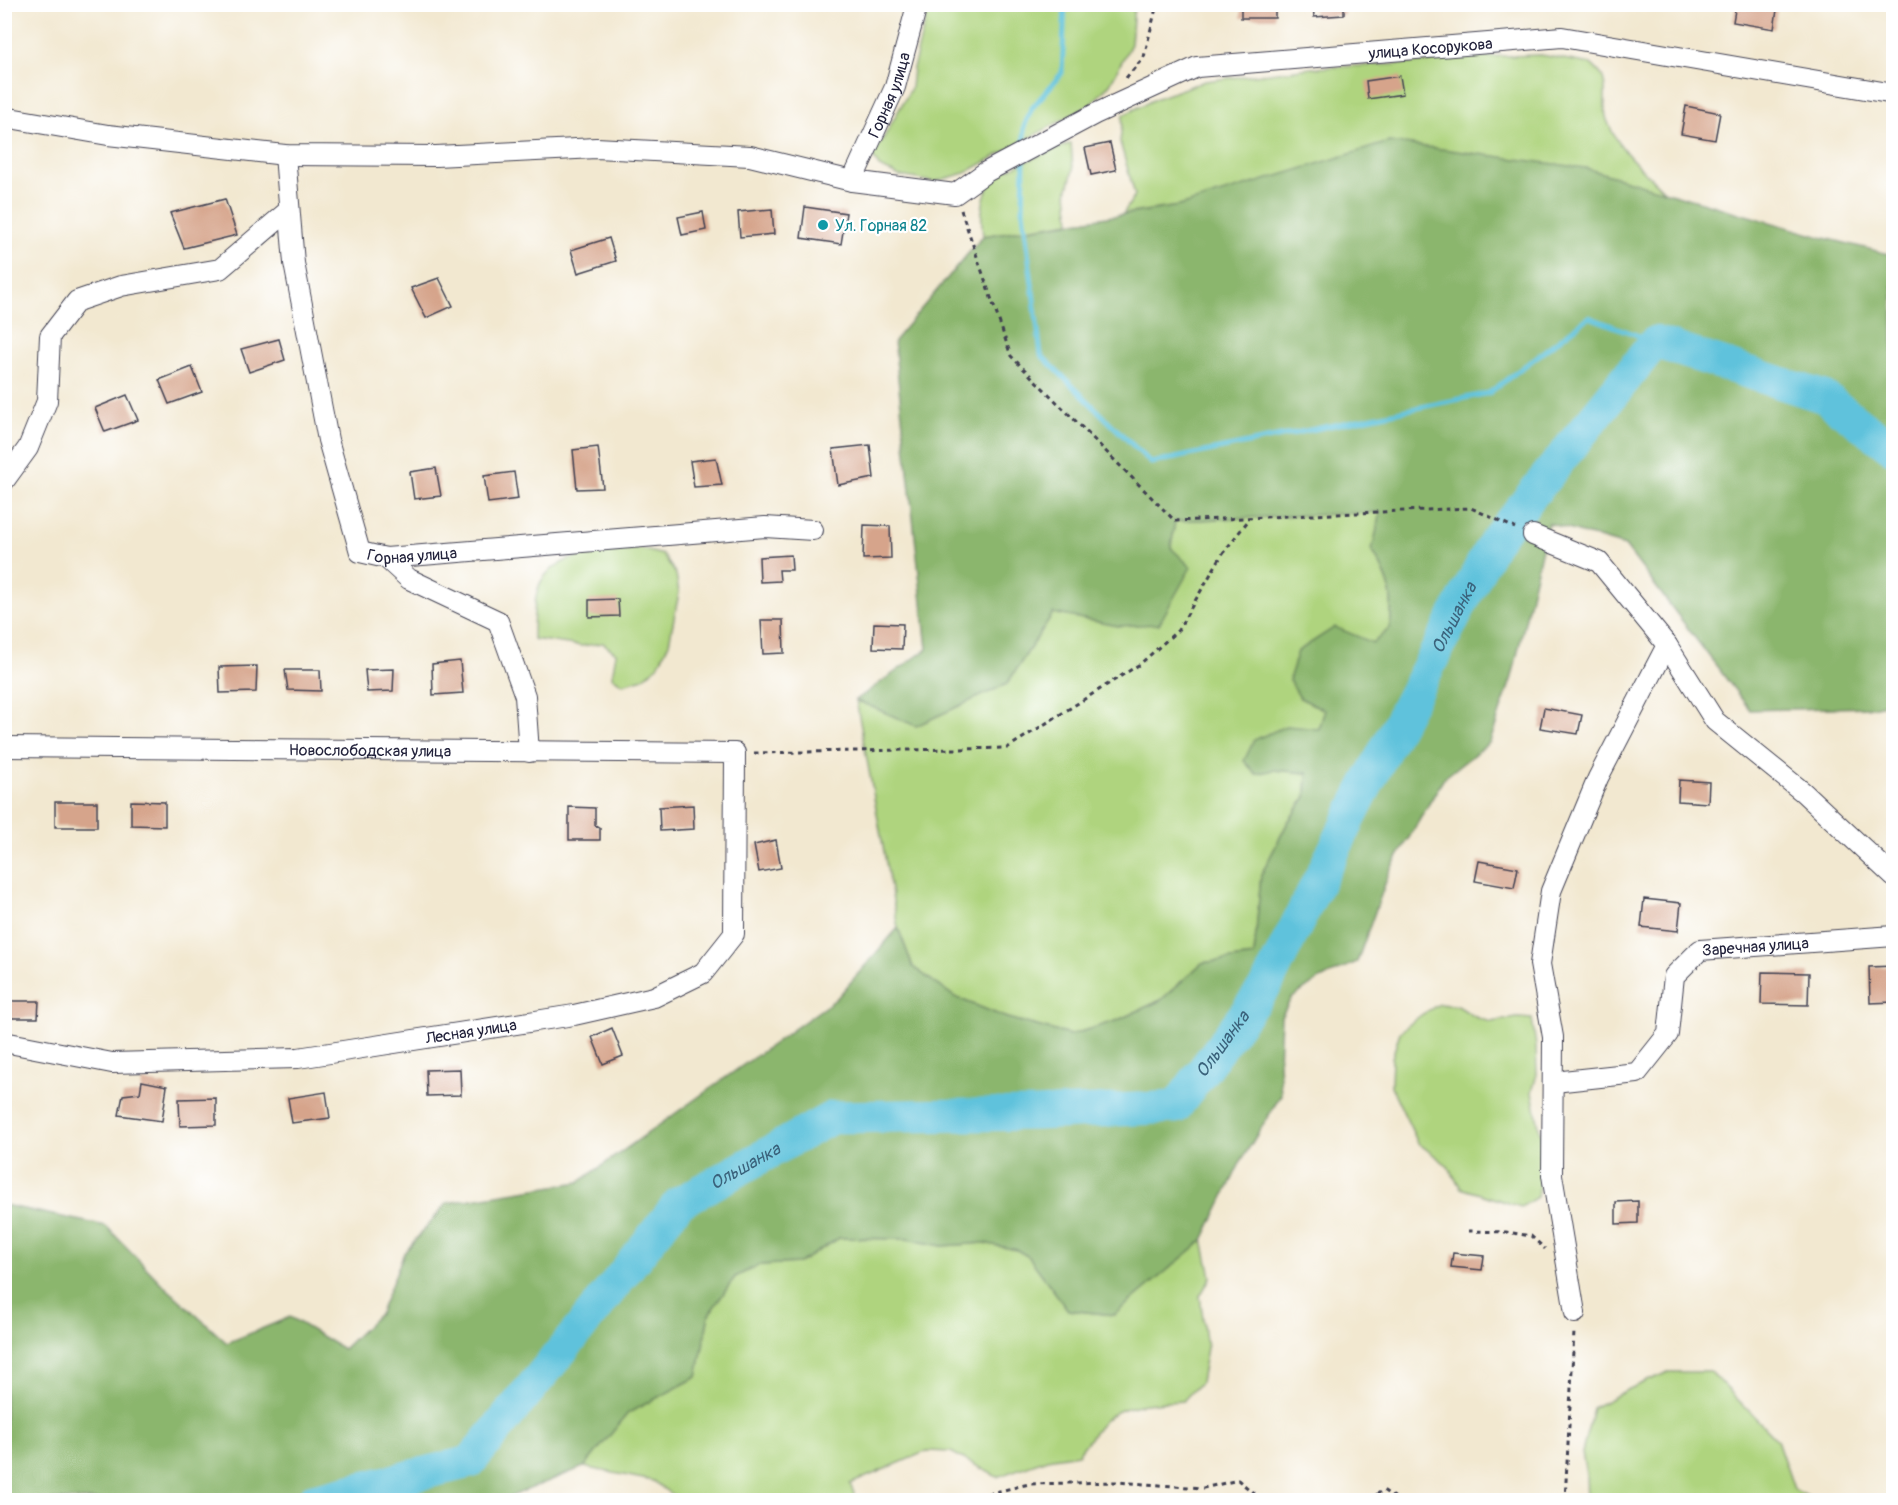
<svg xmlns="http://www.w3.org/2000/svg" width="1898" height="1505" font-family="Pangolin,sans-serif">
  <rect width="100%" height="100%" fill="#fff"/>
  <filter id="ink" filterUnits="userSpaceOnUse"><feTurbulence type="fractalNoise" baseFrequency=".0167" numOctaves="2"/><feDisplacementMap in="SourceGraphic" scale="12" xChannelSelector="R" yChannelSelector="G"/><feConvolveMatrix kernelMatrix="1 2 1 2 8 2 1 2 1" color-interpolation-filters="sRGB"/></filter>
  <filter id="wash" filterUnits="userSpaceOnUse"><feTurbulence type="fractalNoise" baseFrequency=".008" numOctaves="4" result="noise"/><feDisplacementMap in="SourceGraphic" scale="24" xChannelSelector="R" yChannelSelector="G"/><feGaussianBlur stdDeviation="1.35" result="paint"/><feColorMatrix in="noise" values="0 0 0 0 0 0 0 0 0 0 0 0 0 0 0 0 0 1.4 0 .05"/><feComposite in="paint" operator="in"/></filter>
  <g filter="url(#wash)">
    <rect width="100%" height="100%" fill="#f2e8d0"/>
    <g fill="#afd47e" stroke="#687b5c" stroke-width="1.5">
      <polygon points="983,4 1134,5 1131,44 1110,84 1090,105 965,173 934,182 900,176 879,167 873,157 911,88 913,68 929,8"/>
      <path d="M1541,55L1591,64C1595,68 1601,73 1603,78C1608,91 1602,107 1607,120C1619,152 1642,168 1665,192L1585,168L1179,206L1123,214L1135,195L1120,142L1123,115L1157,98L1205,81L1311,68L1405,64L1476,57Z"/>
      <path d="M1071,143L1073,170L1067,192L1070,222L983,236C980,216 981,195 994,178C1000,170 1057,149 1071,143Z"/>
      <path d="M1382,511L1372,550C1390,579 1394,594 1390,628L1373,643L1300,698L1325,710L1319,729L1256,774L1273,770L1307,773L1306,797L1288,822L1261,875L1254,956L1202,963L1161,1000L1116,1021L1070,1035L1007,1018L955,997L913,967L898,928L856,700L916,726L1007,684L1053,613L1118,626L1171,548L1175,521Z"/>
      <path d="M641,549L663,555L676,574L679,593L669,643L658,666L643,678L623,684L612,677L616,653L603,643L582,646L533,639C533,624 534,592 542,580C562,550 610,552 641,549Z"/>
      <polygon points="1439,1004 1458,1006 1475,1017 1491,1022 1517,1018 1532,1019 1536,1046 1537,1074 1532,1092 1544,1152 1537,1197 1521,1207 1461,1188 1447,1165 1418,1143 1391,1086 1392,1058 1400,1032 1421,1015"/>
      <path d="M839,1238L907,1239L942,1246L984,1243L1017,1250L1029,1257L1068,1310L1114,1315L1203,1240L1211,1277L1200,1296L1207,1348L1201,1382L1183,1401C1159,1403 1124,1402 1105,1420C1095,1430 1087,1443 1078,1454L1047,1459L997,1477L951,1452L927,1451L850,1484L857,1500H679L653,1481L584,1467L628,1413L697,1377L709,1314L735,1277L759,1265L799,1263Z"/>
      <polygon points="1668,1372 1711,1372 1777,1440 1794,1489 1812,1500 1587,1500 1586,1474 1582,1453 1593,1408 1627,1390"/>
    </g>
    <path fill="#8bb66d" stroke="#566c54" stroke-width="1.5" d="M1389,142L1585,168L1821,237L1893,255V702L1872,707L1750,710L1625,546L1548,523L1512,677L1490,742L1444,778L1390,870L1357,962L1318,980L1291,999L1281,1017L1279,1063L1281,1095L1241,1161L1203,1240L1114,1315L1068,1310L1029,1257L1017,1250L984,1243L942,1246L907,1239L839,1238L799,1263L759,1265L735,1277L709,1314L697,1377L628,1413L584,1467L502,1500H5L4,1205L106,1226L161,1283L227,1343L290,1317L343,1349L380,1313L404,1253L447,1203L579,1182L836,999L898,928L913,967L955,997L1007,1018L1070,1035L1116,1021L1161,1000L1202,963L1254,956L1261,875L1288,822L1306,797L1307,773L1273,770L1256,774L1244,761L1254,740L1286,726L1319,729L1325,710L1300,698L1289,680L1298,651L1335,627L1373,643L1390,628C1394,594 1390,579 1372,550L1381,512L1175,521L1171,548L1191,567L1159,624L1118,626L1053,613L1007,684L916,726L856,700L927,649L894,341L983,236L1179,206Z"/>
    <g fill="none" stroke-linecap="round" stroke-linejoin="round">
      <g stroke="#5ec2dc" stroke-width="5">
        <polyline points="1024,146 1024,127 1032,108 1062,73 1065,4"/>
        <polyline points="1024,158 1023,212 1041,355 1151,463 1489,393 1589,317 1655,342"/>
      </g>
      <path stroke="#5ec2dc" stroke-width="33" id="s1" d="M313,1500L470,1462L586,1321L679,1203L833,1117L1036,1114L1176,1107L1267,984L1363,792L1493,543L1655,342L1824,397L1894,449"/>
    </g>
    <g id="blocks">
      <g fill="#d6a48b">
        <rect x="1241" y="4" width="34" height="14"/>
        <polygon points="1313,4 1344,4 1344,15 1314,17"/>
        <polygon points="1736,4 1777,10 1774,29 1733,22"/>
        <polygon points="1400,76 1403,94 1368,99 1366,81"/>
        <polygon points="1686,106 1720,113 1715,140 1681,134"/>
        <polygon points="1110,143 1116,170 1091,175 1085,148"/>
        <polygon points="225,199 237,235 184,248 170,213"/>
        <polygon points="805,207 846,213 841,244 801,238"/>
        <polygon points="772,209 774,234 740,237 738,212"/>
        <polygon points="703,212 706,230 682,235 678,217"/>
        <polygon points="609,238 616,261 578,273 571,250"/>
        <polygon points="439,278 453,306 426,318 411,288"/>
        <polygon points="279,339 285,360 249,372 241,349"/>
        <polygon points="192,367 202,392 169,404 159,380"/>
        <polygon points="127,395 138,420 105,432 95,408"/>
        <polygon points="870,445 874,478 838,485 833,449"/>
        <polygon points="598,447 603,488 577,489 573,450"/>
        <polygon points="716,458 722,485 694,487 690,461"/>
        <polygon points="436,468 441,496 414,499 410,472"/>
        <polygon points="514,472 518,499 488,503 484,476"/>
        <polygon points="864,525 890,526 891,558 863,559"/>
        <polygon points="791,555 792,570 779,570 780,581 760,582 759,557"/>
        <polygon points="618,599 619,616 589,617 589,600"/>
        <polygon points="761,620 783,620 784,653 763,654"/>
        <polygon points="874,623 903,624 902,649 873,648"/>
        <polygon points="460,661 463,693 433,695 432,664"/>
        <polygon points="257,666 256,692 220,693 219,667"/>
        <polygon points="394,669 393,691 367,692 365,670"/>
        <polygon points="285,670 320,670 321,691 288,690"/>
        <polygon points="1544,708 1582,715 1578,734 1540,728"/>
        <polygon points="1679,780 1709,782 1708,803 1678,801"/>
        <polygon points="131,801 165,802 165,826 131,825"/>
        <rect x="55" y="802" width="42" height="25"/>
        <polygon points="693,805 694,829 660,831 659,807"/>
        <polygon points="569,807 595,808 595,825 600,828 600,840 569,840"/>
        <polygon points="776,840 781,868 759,872 754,845"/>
        <polygon points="1479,861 1518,868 1514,888 1475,881"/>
        <polygon points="1644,899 1681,903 1678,931 1641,927"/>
        <polygon points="1894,966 1894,1002 1870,1003 1869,967"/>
        <polygon points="1762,972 1809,973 1808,1005 1761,1004"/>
        <polygon points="4,1001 39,1001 38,1018 4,1018"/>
        <polygon points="612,1028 623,1056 603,1064 592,1037"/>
        <polygon points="460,1069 461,1095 427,1096 426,1070"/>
        <polygon points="142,1081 167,1086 162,1121 119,1115 123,1095 140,1093"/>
        <polygon points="326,1092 330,1118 292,1123 288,1098"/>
        <polygon points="216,1098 216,1125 180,1126 179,1099"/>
        <polygon points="1638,1201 1638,1223 1616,1224 1616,1202"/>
        <polygon points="1453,1253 1484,1256 1482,1270 1451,1267"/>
      </g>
    </g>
  </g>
  <g filter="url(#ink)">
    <use href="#blocks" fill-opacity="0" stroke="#414051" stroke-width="1.5"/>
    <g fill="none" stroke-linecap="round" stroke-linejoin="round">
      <g stroke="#414051" stroke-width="22">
        <g id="minor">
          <path id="s2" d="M4,117L108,135L285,155L436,156L596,148L750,156L852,181L955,194L986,172L1095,114L1197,67L1562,37L1894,94"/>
          <path id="s3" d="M285,155L294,263L328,440L360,552L386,558L765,527L813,530"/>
          <path id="s4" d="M852,181L895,87L916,9L915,4"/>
          <polyline points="4,481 28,448 47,401 50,336 77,301 121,286 220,269 289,210"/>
          <polyline points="1533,535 1599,562 1667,645 1715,721 1803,792 1894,877"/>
          <polyline points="386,558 409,579 498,621 525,696 529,752"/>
          <path id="s5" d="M4,747L735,753L734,934L703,973L654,997L574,1015L298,1058L112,1063L4,1042"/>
          <path id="s6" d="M1554,1082L1637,1073L1668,1034L1674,976L1700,950L1894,936"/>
          <polyline points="1575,1313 1552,1175 1553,1037 1540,964 1551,891 1598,778 1667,645"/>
        </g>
      </g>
      <g stroke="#414051" stroke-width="3" stroke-dasharray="4.5 4.5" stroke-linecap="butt">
        <polyline points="1126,78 1144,57 1157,4"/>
        <polyline points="961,210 1011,356 1175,521 1471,508 1515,528"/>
        <polyline points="754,753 1007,748 1140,664 1178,630 1223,553 1251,517"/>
        <polyline points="1468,1231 1506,1232 1531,1236 1545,1249"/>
        <polyline points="970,1498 1029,1484 1116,1482 1203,1488 1238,1480 1262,1500"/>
        <polyline points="1369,1500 1383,1490 1398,1500"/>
        <polyline points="1565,1500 1574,1332"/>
      </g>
      <use href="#minor" stroke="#fff" stroke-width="20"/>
    </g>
  </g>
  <circle fill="#0f9aa8" stroke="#fff" stroke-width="2" cx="823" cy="225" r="6"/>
  <g text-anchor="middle" stroke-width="4.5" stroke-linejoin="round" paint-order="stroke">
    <g font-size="16" fill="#22223b" stroke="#fff">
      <text dy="6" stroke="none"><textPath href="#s2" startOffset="1466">улица Косорукова</textPath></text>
      <text dy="6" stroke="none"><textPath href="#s4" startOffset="94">Горная улица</textPath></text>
      <text dy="6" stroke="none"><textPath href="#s3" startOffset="458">Горная улица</textPath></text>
      <text dy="6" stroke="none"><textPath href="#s5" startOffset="366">Новослободская улица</textPath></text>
      <text dy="6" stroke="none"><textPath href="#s6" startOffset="284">Заречная улица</textPath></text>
      <text transform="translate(471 1031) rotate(-9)" y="6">Лесная улица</text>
    </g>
    <g font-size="16" fill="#0d838f" stroke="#fff" text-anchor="start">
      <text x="835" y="231">Ул. Горная 82</text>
    </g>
    <g font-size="18" font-style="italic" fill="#3a627b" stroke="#fff">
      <text dy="6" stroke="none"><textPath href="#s1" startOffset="1578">Ольшанка</textPath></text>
      <text dy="6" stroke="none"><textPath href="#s1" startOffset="1092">Ольшанка</textPath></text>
      <text dy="6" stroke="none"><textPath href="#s1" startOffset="570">Ольшанка</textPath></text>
    </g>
  </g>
  <rect width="1898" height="1505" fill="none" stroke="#fff" stroke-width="24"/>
</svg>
